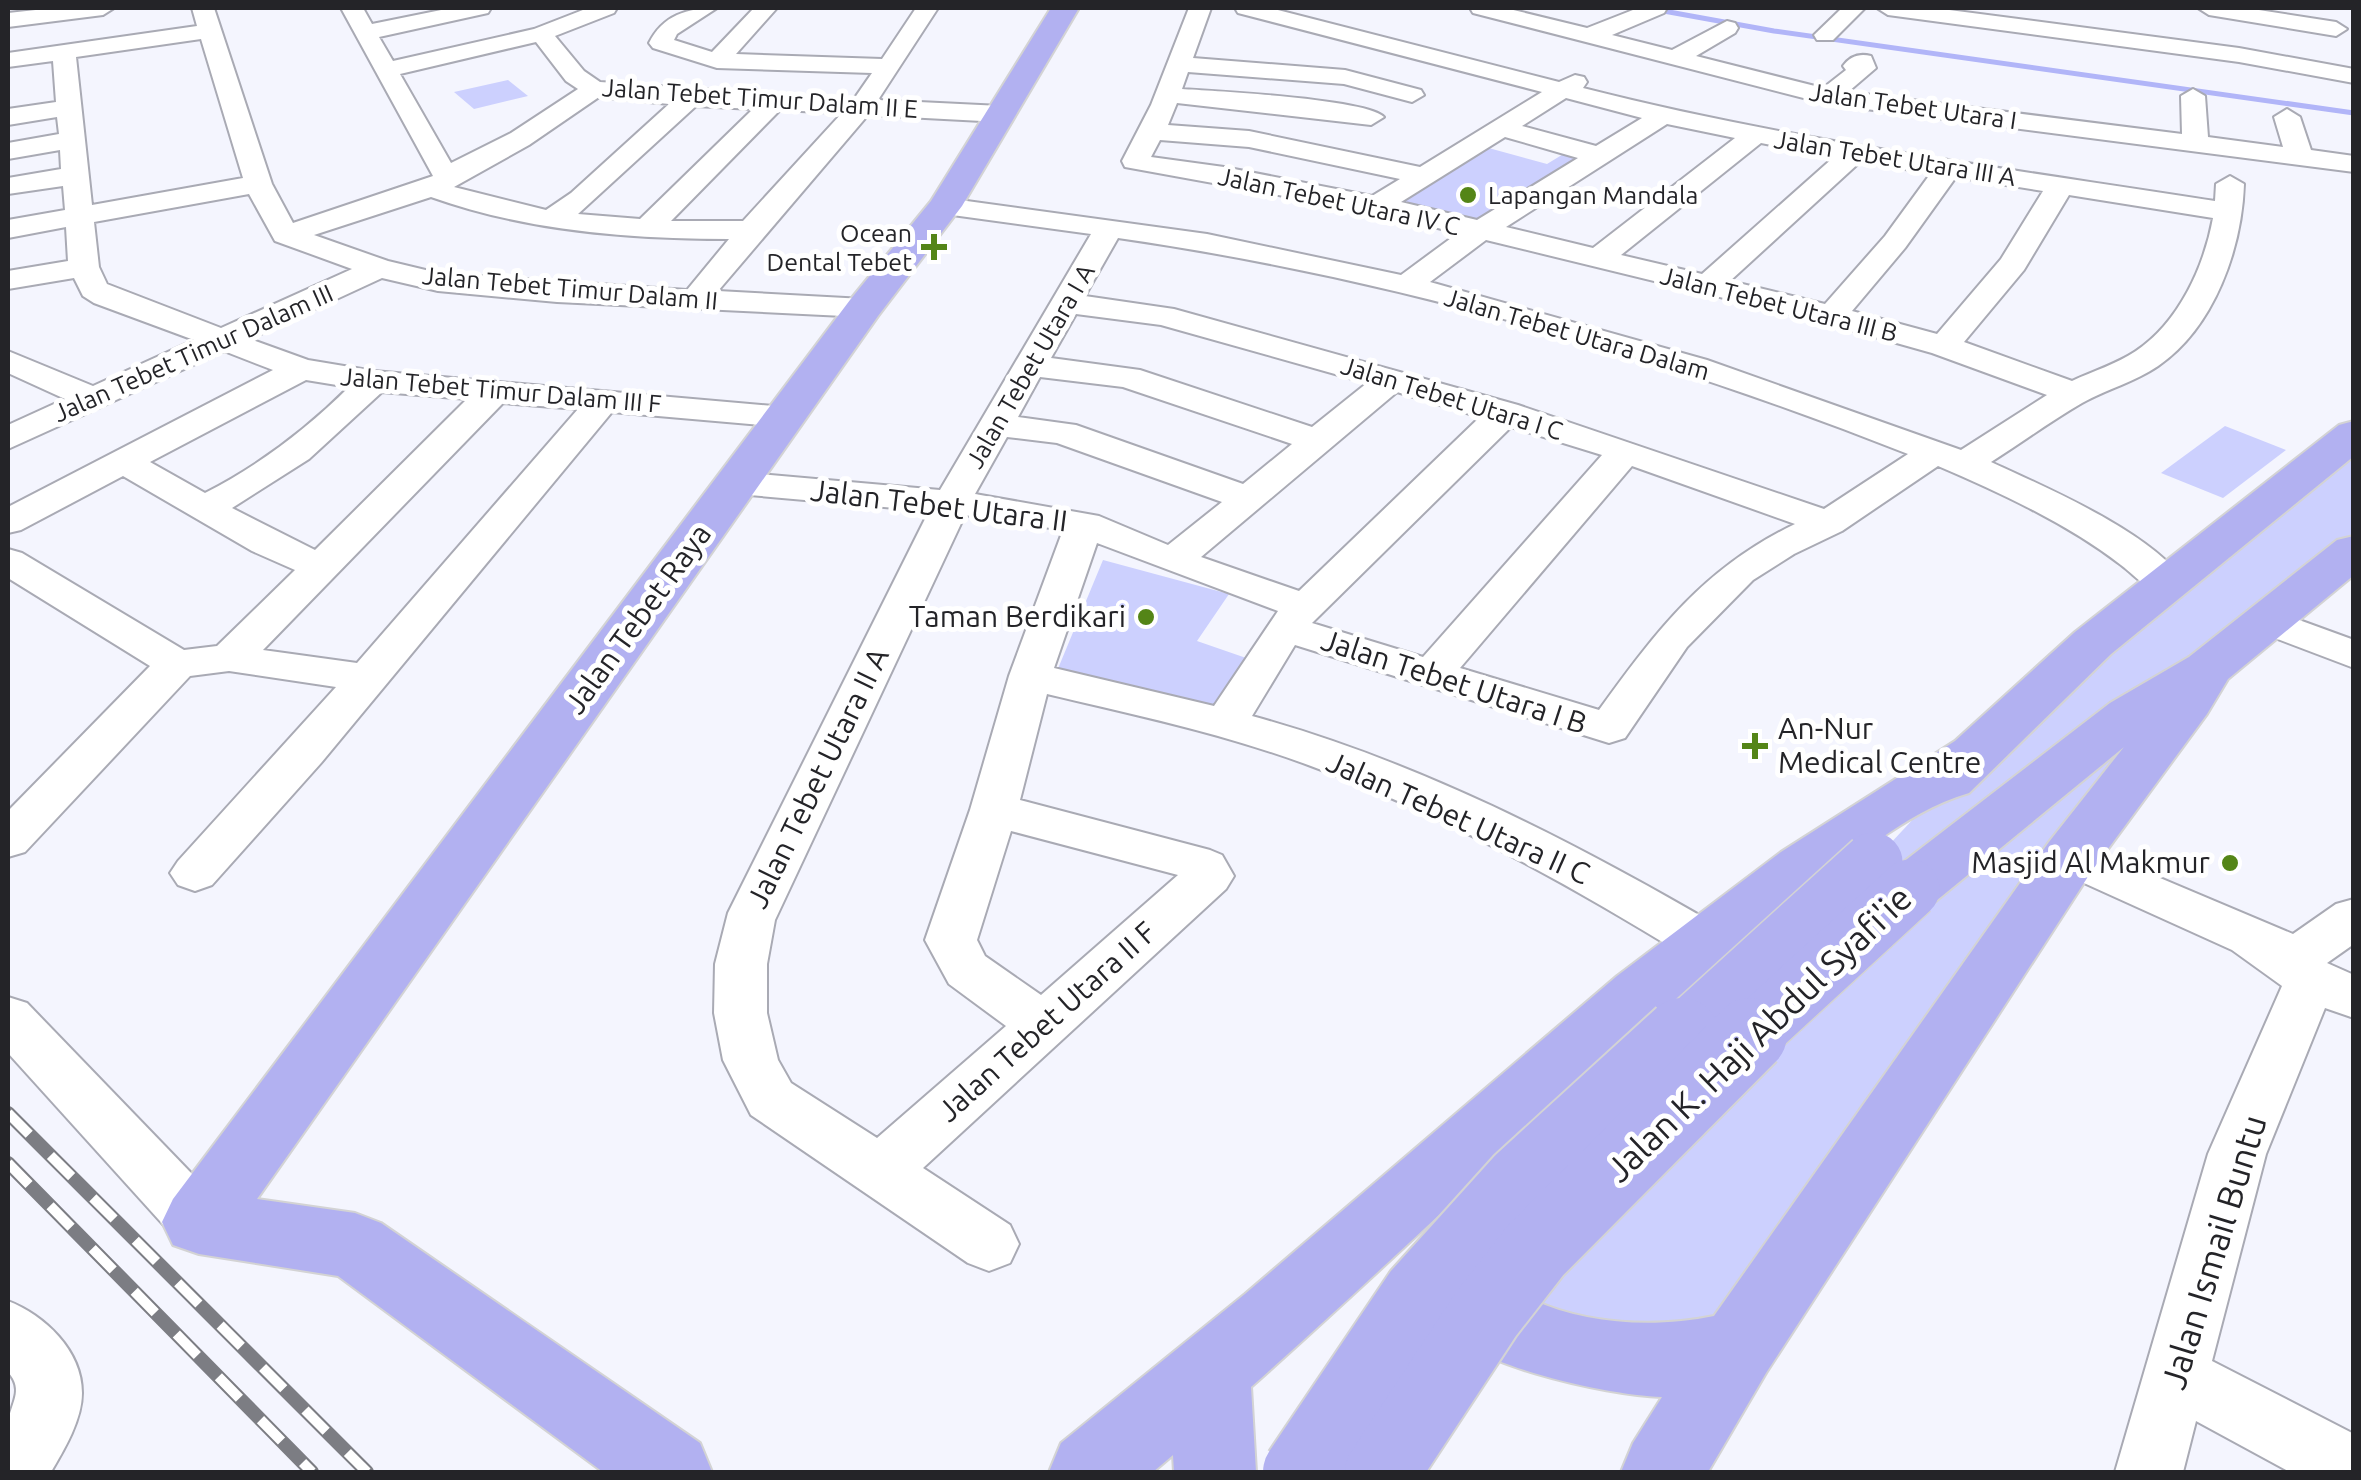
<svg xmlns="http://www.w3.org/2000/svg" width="2361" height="1480" font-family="Ubuntu,sans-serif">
  <rect width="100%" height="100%" fill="#f4f5fe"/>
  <g fill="#ccd0fe">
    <polygon points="508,80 528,96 474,109 454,92"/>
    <polygon points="1485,147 1547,164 1570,150 1591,156 1476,229 1391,203"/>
    <polygon points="2225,426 2286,450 2223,498 2161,473"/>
    <polygon points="2353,435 2353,550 2207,669 1738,1347 1512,1329 1873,862 1974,754"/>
    <polygon points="1103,560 1229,594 1197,641 1249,659 1218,710 1057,671"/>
  </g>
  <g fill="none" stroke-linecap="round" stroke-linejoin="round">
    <polyline stroke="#b1b5f8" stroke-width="5" points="1647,8 1774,31 2354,113"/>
    <g stroke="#a9aab4" stroke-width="4">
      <g id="minor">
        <polygon points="54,8 114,8 103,15 8,27 8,13"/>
        <path d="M192,8H214L272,184L293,223L433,176L341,8H363L372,24L451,8H491L488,13L379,37L393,61L534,29L588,8H617L614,13L555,36L584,71L600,82L854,99L872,73L717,68L653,48L649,43C663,15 687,8 717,8L677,34L674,40L712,52L754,8H777L736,54L882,59L916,8H938L878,100L1001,106L1014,114L1001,122L868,115L718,291L864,299L875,301L880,308L875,315L864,317L557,302L438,291L382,278L250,339L308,360L374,371L785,407L797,410L802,417L797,424L785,427L612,412L321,763L212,885L195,891L178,885L170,873L178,861L336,687L229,671L190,676L25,852L8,857V811L150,666L8,578V549L22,553L184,650L217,646L295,570L252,551L123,476L21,530L8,533V507L273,370L224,351L8,449V425L65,399L8,373V351L93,386L194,340L94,303L83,296L74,278L8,289V271L68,261L66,227L8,238V220L65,210L63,186L8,194V178L61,169L60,150L8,159V143L59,134L57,117L8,125V109L56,102L53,61L8,67V53L197,26ZM201,39L243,178L92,205L76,57ZM536,42L566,81L578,89L511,133L451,163L400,74ZM599,97L669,104L571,193L546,210L454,187L529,145ZM696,106L753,109L640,219L578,214ZM780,110L842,113L743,221H671ZM249,194L275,241L352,269L221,328L107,284L99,267L94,222ZM431,197C527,231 627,239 729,239L687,290L438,273L388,261L314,235ZM306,380L349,387C307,429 258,466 205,493L150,462ZM382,392L467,399L315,550L232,508L309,459ZM503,403L578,409L357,663L263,650Z"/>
        <path d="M1189,8H1211L1193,58L1345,70L1421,90L1424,95L1412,102L1344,84L1188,72L1182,89C1215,91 1368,99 1384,117L1371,125L1177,103L1168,125L1249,131L1420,167L1542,92L1238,13L1235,8H1270L1559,82L1575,75L1584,77L1587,82L1583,88C1790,141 2004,168 2215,201L2216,184L2230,176L2244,184C2242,247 2215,327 2158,366C2135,382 2107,389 2082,403C2051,421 2021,443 1991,462C2047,488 2151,532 2186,583L2180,592C2152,598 2142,581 2121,565C2066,523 2001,493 1938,466L1842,531L1794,554L1753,580L1687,647L1625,738L1609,743L1593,738L1295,645L1252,716C1417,761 1572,841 1720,927L1728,941L1720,955L1702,960L1684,955C1565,882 1442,814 1311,766C1225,734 1136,715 1047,694L1020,800L1210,850L1222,855L1234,876L1226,889L923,1168L1010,1225L1019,1244L1010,1263L989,1271L968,1263L751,1115L723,1060L714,1013L715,964L728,913L929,511L738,494L725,491L720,483L725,475L738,472L940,490L1091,234L945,214L935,212L931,206L935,200L945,198L1207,234L1401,275L1458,233L1377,213L1125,167L1122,161L1151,105ZM1566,98L1642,118L1596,146L1522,126ZM1667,124L1735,138L1593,248L1506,227ZM1505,137L1578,158L1477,220L1401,202ZM1160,140L1249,147L1400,179L1372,196L1224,167L1151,157ZM1761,143L1834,157L1702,274L1621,255ZM1860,162L1931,173L1885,236L1825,304L1730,281ZM1956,177L2043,191L2001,259L1937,334L1852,311L1905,248ZM2069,195L2213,218C2204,267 2179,322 2136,351C2117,364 2093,371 2072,381L1964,342L2024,270ZM1118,238C1388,277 1654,354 1908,454L1824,509L1518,405L1174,309L1085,296ZM1486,240L1822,322L1932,353L2047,395L1961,450L1707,360L1430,282ZM1076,314L1161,325L1367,383L1312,427L1140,370L1051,358ZM1040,377L1123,387L1292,444L1243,484L1076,425L1018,417ZM1397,392L1480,417L1299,591L1201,557ZM1511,427L1602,455L1423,657L1312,623ZM1007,437L1057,443L1222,502L1168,545L1099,516L975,494ZM1632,466L1795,524C1705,567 1656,631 1599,710L1460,668ZM965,515L1063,530L1009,676L970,810L925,940L949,984L1006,1026L877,1138L791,1083L778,1060L767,1013V964L775,920ZM1097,543L1278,611L1214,706L1054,668ZM1011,831L1178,875L1041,995L985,956L977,940Z"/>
        <path d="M1470,8H1505L1587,28L1638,8H1667L1664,13L1612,35L1672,50L1727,21L1735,23L1738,28L1735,33L1696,56L1823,88L1846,70L1843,66C1850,56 1860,53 1871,56L1876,68L1848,92L2182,134L2181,96L2193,89L2205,96L2208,137L2283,147L2274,117L2287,109L2300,117L2311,150L2354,156V172L1827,104L1473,13Z"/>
        <polygon points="1842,8 1865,8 1833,40 1817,40 1814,35"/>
        <polygon points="1877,8 1934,8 2239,48 2354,69 2354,83 2239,62 1888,15"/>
        <polygon points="2198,8 2246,8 2336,22 2347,29 2336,36 2209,15"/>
        <polygon points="2269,609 2354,640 2354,668 2254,630 2248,621 2254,612"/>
        <polygon points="2070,840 2293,934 2336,904 2354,899 2354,944 2327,963 2354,975 2354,1018 2325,1008 2266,1154 2212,1361 2354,1434 2354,1472 2290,1472 2196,1421 2183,1472 2115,1472 2208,1154 2282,986 2232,950 2053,869 2046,857 2053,845"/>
        <polygon points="8,997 27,1003 220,1203 229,1222 220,1241 199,1248 178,1241 8,1053"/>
        <path d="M8,1301C44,1315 82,1350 82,1393C82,1420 64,1450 51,1472H8C8,1457 5,1439 8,1424C10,1403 25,1391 8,1372Z"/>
      </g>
    </g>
    <g stroke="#d3d3d4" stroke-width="4">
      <g id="major">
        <polygon points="1051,8 1079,8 962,206 878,316 257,1199 355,1213 381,1223 700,1443 712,1472 603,1472 338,1276 199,1254 173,1245 162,1222 173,1199 850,300 931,201"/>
        <path d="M2354,421V456L2111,654L1969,793C1903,812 1841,869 1786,912C1597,1059 1429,1229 1251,1387L1256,1472H1174L1173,1455L1153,1472H1049L1061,1443L1245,1294L1617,976L1781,852L1955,741L2075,632L2339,425Z"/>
        <path d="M2354,536V575L2228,679L2207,714L2091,872L1766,1373L1708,1472H1621L1633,1443L1662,1397C1606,1395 1460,1364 1428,1315C1424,1308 1421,1300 1418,1293L1429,1269L1456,1258C1483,1269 1505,1286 1531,1299C1586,1325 1656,1328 1714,1316L2049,842L2124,747L1931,905L1910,911L1889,905L1880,889L1889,873L2110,703L2189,657L2337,540Z"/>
      </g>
    </g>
    <use href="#minor" fill="#fff" fill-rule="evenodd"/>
    <use href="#major" fill="#b2b1f1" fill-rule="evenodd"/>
    <g stroke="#7c7d83" stroke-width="14">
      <g id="rail">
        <polyline points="8,1113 367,1472"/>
        <polyline points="8,1163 312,1472"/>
      </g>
    </g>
    <use href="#rail" stroke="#fff" stroke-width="10" stroke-dasharray="30" stroke-linecap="butt"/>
    <g stroke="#d3d3d4" stroke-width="62" stroke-linecap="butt">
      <g id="major-bridge-far1">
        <polyline points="1679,1038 1873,862"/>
        <polyline points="1748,1038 1910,889"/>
      </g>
    </g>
    <g stroke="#d3d3d4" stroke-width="78" stroke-linecap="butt">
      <g id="major-bridge">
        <polyline points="1300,1472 1420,1294 1522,1181 1682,1035"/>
        <polyline points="1382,1472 1486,1314 1535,1251 1750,1035"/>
      </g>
    </g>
    <use href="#major-bridge-far1" stroke="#b2b1f1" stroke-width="59"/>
    <use href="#major-bridge" stroke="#b2b1f1" stroke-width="74"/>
  </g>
  <g fill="#548517" stroke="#fff" stroke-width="4">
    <circle cx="1468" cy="195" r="10"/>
    <path d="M929 232h10v10h10v10h-10v10h-10v-10h-10v-10h10z"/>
    <circle cx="1146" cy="617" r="10"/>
    <path d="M1750 731h10v10h10v10h-10v10h-10v-10h-10v-10h10z"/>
    <circle cx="2230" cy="863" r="10"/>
  </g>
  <g text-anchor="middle" stroke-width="10" stroke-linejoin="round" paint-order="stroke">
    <g font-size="25" fill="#242428" stroke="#fff">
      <text transform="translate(760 98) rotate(4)" y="9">Jalan Tebet Timur Dalam II E</text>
      <text transform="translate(1913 106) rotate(8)" y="9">Jalan Tebet Utara I</text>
      <text transform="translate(1895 158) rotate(9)" y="9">Jalan Tebet Utara III A</text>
      <text transform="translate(1339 201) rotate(12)" y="9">Jalan Tebet Utara IV C</text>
      <text transform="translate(570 288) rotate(5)" y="9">Jalan Tebet Timur Dalam II</text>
      <text transform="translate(1779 304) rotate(14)" y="9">Jalan Tebet Utara III B</text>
      <text transform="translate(1577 334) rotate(16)" y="9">Jalan Tebet Utara Dalam</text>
      <text transform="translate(193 353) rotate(-24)" y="9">Jalan Tebet Timur Dalam III</text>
      <text transform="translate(1030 366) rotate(-60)" y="9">Jalan Tebet Utara I A</text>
      <text transform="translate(501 390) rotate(5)" y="9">Jalan Tebet Timur Dalam III F</text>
      <text transform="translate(1452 398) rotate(17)" y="9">Jalan Tebet Utara I C</text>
    </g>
    <g font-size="25" fill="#242428" stroke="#fff" text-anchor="start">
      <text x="1488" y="204">Lapangan Mandala</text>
      <text x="912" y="242" text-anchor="end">Ocean<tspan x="912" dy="29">Dental Tebet</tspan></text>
    </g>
    <g font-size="30" fill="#242428" stroke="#fff">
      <text transform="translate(939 506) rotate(7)" y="10">Jalan Tebet Utara II</text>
      <text transform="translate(638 619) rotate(-54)" y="10">Jalan Tebet Raya</text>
      <text transform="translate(1454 682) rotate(18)" y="10">Jalan Tebet Utara I B</text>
      <text transform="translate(818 778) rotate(-64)" y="10">Jalan Tebet Utara II A</text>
      <text transform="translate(1458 818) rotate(24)" y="10">Jalan Tebet Utara II C</text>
      <text transform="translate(1047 1022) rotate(-42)" y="10">Jalan Tebet Utara II F</text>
    </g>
    <g font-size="30" fill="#242428" stroke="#fff" text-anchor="end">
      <text x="1126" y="627">Taman Berdikari</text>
      <text x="1778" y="739" text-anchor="start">An-Nur<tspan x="1778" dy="34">Medical Centre</tspan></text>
      <text x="2210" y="873">Masjid Al Makmur</text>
    </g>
    <g font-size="35" fill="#242428" stroke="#fff">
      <text transform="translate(1759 1034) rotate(-44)" y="12">Jalan K. Haji Abdul Syafi'ie</text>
      <text transform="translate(2214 1252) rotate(-73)" y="12">Jalan Ismail Buntu</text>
    </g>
  </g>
  <rect width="2361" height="1480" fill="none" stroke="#242428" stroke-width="20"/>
</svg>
